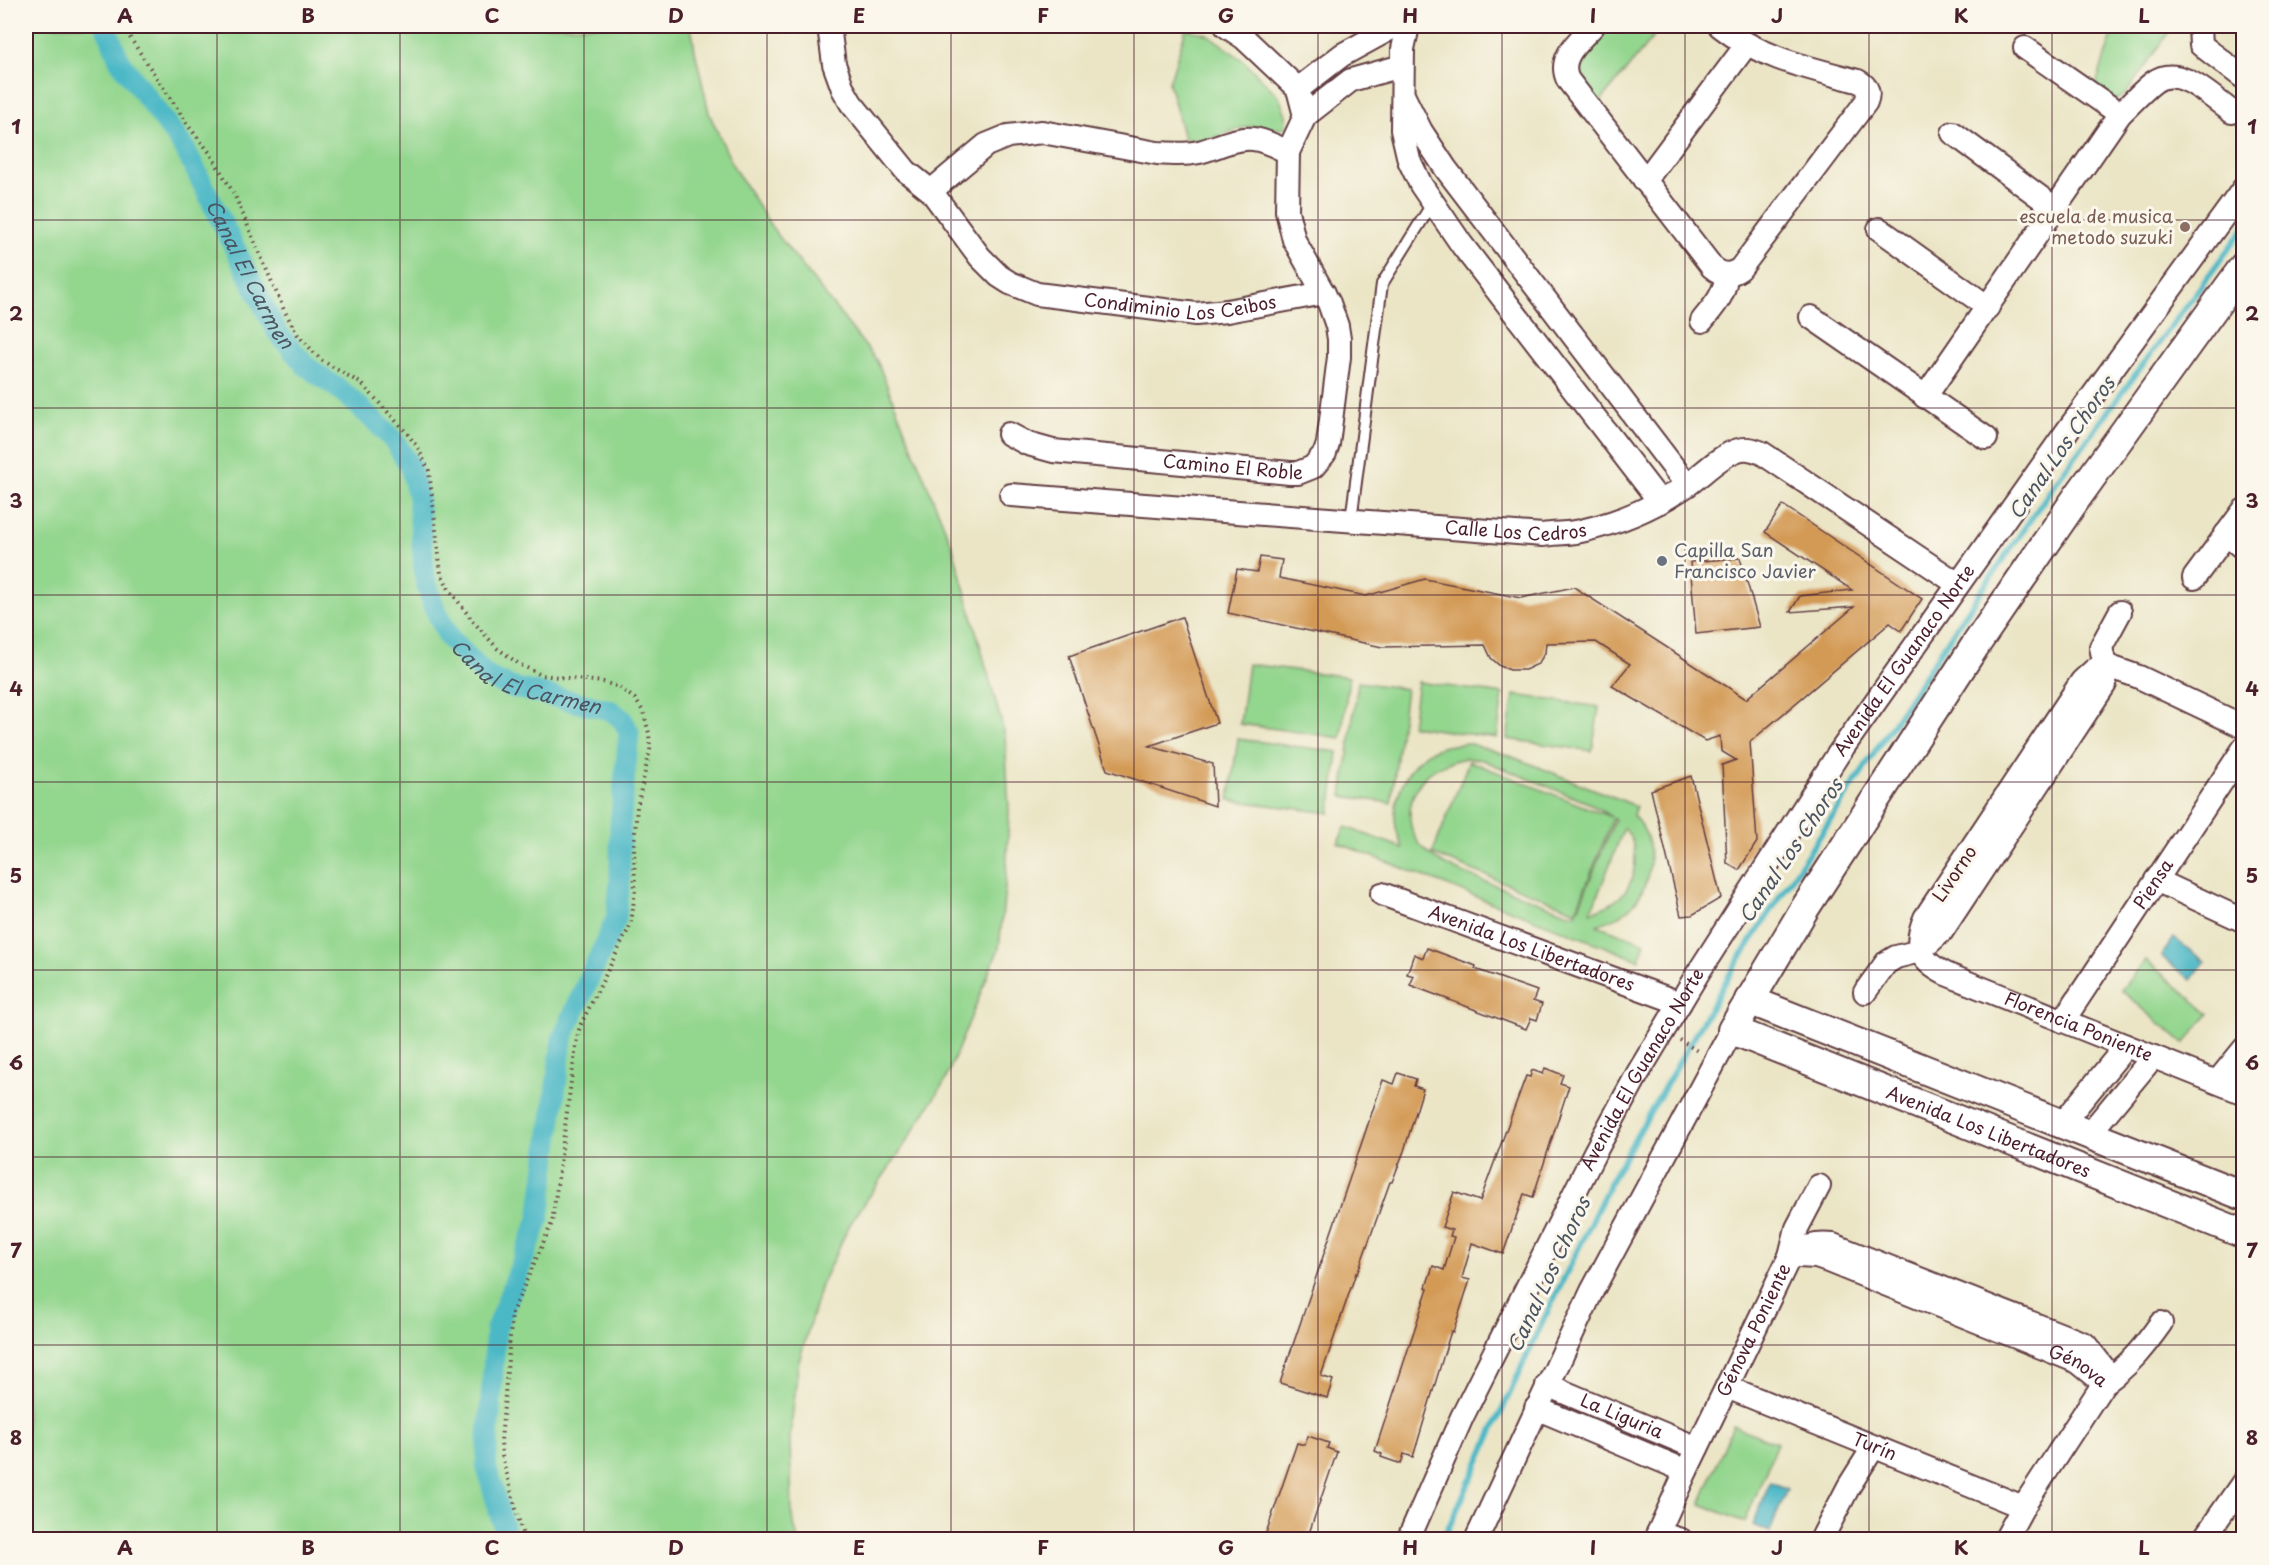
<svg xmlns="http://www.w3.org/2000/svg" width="2269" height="1565" font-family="'Playpen Sans',sans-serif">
  <rect width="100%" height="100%" fill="#fbf7ec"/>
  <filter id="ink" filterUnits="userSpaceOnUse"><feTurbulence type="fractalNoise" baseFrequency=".0167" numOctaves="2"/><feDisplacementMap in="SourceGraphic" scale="12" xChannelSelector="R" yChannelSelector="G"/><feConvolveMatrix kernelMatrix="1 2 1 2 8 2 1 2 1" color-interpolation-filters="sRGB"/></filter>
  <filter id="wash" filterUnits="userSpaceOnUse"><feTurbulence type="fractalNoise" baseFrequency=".008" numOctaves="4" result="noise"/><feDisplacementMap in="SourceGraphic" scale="24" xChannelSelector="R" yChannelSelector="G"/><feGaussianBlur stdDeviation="1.35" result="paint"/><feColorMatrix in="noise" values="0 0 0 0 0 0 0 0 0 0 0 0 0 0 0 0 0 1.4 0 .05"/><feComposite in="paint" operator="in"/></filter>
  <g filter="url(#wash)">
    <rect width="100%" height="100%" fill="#ebe5c6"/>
    <g fill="#93d68e" stroke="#6e7a5c" stroke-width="1.5" fill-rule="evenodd">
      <polygon points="26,26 691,26 695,51 709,113 734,168 773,229 877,361 953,548 1005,735 1009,810 1006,878 999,948 945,1081 900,1152 850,1224 821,1285 798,1365 790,1438 792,1517 798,1539 26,1539"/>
      <polygon points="1607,26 1662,26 1600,102 1575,76 1581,54"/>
      <polygon points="2115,26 2173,26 2125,95 2112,102 2095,87"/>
      <path d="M1186,29L1207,34L1245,62L1279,97L1286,115V127C1269,133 1263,124 1249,127C1227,130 1205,146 1184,138L1169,83Z"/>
      <polygon points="1248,664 1349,677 1341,738 1240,724"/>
      <polygon points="1358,682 1406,689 1391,803 1342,796"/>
      <polygon points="1418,682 1503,694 1497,738 1412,726"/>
      <polygon points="1514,695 1599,707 1592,751 1507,739"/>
      <polygon points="1238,739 1338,752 1330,813 1229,800"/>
      <path d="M1467,743L1508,755L1636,806L1633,815C1636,820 1641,824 1644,830C1657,855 1648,894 1626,911C1617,919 1607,921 1597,925L1645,943L1639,960L1338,843L1345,827L1403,848C1401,842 1397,834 1396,827C1391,799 1408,760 1436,749C1445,745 1457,744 1467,743ZM1466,758L1483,760L1497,766L1591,804L1611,817L1469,761L1432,854L1576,911L1613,818L1615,819L1576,914L1566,912C1543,904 1520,895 1497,886C1456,871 1395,853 1413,796C1422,771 1442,763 1466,758ZM1624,828C1640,845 1638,880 1620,897C1612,904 1601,909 1591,912Z"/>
      <polygon points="2146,960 2209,1014 2184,1044 2121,990"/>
      <polygon points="1733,1426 1777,1443 1745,1522 1700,1504"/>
    </g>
    <g fill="#4bb8c6" stroke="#4a6c78" stroke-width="1.5">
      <polygon points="2174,938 2205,962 2191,980 2161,956"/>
      <polygon points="1770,1482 1787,1489 1770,1532 1753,1525"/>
    </g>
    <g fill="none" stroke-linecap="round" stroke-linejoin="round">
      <polyline stroke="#4bb8c6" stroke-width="6" points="1443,1540 1533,1342 1613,1177 1734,967 1958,625 2061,475 2244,228"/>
      <path stroke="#4bb8c6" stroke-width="21" id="s1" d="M106,26L119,60L185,149L277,332L306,366L344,393L377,423L394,441L410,466L418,498L425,580L435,609L449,638L488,677L511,687L610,710L622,719L629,732L620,826V883L616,919L562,1039L539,1219L496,1329L486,1465L507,1540"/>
    </g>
    <g id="blocks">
      <g fill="#d39a55">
        <polygon points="1783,505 1922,599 1901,631 1890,623 1750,742 1757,842 1739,870 1727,863 1722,765 1736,760 1721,751 1720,736 1705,741 1612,686 1630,664 1596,642 1546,643 1545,653 1538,664 1525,670 1510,670 1500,666 1491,658 1485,645 1382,647 1228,613 1237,569 1257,572 1260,557 1282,560 1279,578 1366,596 1425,579 1521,598 1574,587 1746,699 1854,607 1790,612 1800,596 1852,590 1765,532"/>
        <polygon points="1740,558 1760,627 1696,634 1690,562"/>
        <polygon points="1182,617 1217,723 1149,746 1213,764 1215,806 1107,770 1069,656"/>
        <polygon points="1691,776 1721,898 1692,915 1681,916 1651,790"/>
        <polygon points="1427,948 1476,966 1475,969 1537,991 1533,1001 1542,1004 1537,1020 1531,1018 1526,1029 1410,985 1414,976 1407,974 1414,954 1423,958"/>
        <polygon points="1545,1068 1563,1075 1560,1083 1569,1086 1533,1197 1524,1194 1503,1254 1472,1243 1462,1278 1470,1280 1453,1332 1451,1331 1413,1457 1404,1454 1401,1464 1381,1457 1382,1454 1375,1451 1428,1288 1426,1287 1433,1266 1444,1270 1454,1237 1450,1236 1452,1230 1442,1227 1454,1192 1480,1201 1526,1076 1530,1077 1532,1070 1543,1074"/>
        <polygon points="1398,1073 1416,1079 1414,1086 1423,1089 1404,1151 1392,1182 1390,1182 1357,1274 1356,1273 1321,1376 1333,1380 1327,1398 1280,1383 1383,1080 1394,1084"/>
        <polygon points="1308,1436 1329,1443 1327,1448 1337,1452 1307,1539 1264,1539 1297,1443 1305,1445"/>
      </g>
    </g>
  </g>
  <g filter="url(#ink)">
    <use href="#blocks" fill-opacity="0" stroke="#623d42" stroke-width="1.5"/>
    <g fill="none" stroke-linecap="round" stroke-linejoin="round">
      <g stroke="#623d42" stroke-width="14">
        <polyline id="service" points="1351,520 1382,284 1432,204"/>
      </g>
      <g stroke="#623d42" stroke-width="26">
        <g id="minor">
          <path id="s2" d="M829,26L834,64L843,89L851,103L906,171L931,191L980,257L999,276L1010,283L1037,294L1196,314L1227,311L1324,293"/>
          <polyline points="1226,26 1244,38 1298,89 1305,116"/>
          <polyline points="1408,26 1403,49 1402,130 1409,160 1421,185 1462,245 1660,502"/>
          <path d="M1593,26C1579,41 1557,58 1568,80L1712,267C1721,275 1730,276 1740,269L1866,102C1870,92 1867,86 1858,81C1809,68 1760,58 1720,26"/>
          <polyline points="2200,26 2201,45 2244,78"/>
          <polyline points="2025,48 2120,114"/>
          <polyline points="1298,89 1342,55 1395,26"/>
          <polyline points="1404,97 1421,131 1446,169 1687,485"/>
          <polyline points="1953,133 2056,209"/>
          <polyline points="1645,181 1747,44"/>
          <path d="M931,191L986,145L1008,136L1042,132L1157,153C1171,154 1185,155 1199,152C1216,148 1235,137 1253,139C1265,140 1277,147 1288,152"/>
          <polyline points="1879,229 1988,307"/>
          <polyline points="1811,317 1986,438"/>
          <path d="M1702,321C1714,306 1726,294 1726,274"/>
          <path d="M1925,397L2120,114C2131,104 2142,91 2154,82C2179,63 2212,98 2232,112"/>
          <path id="s3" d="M1009,434L1028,444L1053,451L1290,473H1298L1313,467L1325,453L1328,444L1339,357V339L1337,326L1329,303L1294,240L1287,211L1288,152L1305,116L1351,80L1402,66"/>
          <path id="s4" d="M1011,495L1543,535C1557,533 1572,534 1585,530C1620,522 1656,506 1686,486C1702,475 1717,458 1735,451C1745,447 1753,449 1762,453L1958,584"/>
          <polyline points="2226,534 2244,549"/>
          <polyline points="2194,578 2244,510"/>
          <path id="s5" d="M2105,665L2094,670L2082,681L1925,918C1913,946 1919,961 1946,974L2244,1093"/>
          <polyline points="2105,665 2139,677 2244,727"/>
          <polyline points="2156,880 2244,921"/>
          <path id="s6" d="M1382,894L1680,1003"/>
          <polyline points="1865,992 1886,963 1896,957 1920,951 1942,931 2105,684 2106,671 2101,647 2120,612"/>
          <path id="s7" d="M2063,1021L2244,748"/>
          <polyline points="2217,1082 2244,1049"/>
          <polyline points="2062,1124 2126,1046"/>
          <polyline points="2089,1134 2153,1057"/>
          <path d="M1790,1256C1807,1246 1814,1243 1833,1245L2085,1344L2103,1367L2104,1383"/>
          <path id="s8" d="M1798,1256L1816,1257L1828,1261L2078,1362L2104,1383"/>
          <path id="s9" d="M1547,1385L1697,1448"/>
          <path id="s10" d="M1727,1387L2023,1507"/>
          <polyline points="1536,1408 1686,1471"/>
          <polyline points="1658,1533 1681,1540"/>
          <path id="s11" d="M1408,1540L1462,1417L1595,1152L1638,1073L1698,973L1837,756L2067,431L2244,188"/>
          <polyline points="1476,1540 1592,1291 1732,1030"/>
          <path id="s12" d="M1655,1540L1686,1471L1790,1256L1797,1228L1819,1186"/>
          <polyline points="1821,1540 1849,1486 1873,1448"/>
          <path d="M2005,1540L2023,1507L2104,1383C2128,1367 2144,1347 2161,1323"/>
          <polyline points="2203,1540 2244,1481"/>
        </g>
      </g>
      <g stroke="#623d42" stroke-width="32">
        <g id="tertiary">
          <path id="s13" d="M2244,266L2078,496L1975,646L1805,908L1732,1030L2244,1234"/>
          <polyline points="1749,1000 2244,1196"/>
        </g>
      </g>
      <g stroke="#623d42" stroke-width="4" stroke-dasharray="1.5 4.5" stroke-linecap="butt">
        <polyline points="126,26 129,36 190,128 210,153 234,194 284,310 298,335 321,360 362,384 406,432 418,448 429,471 441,573 449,589 472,620 497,648 519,664 541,675 603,682 619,687 635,699 643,711 649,733 650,750 637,807 634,845 635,891 632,915 630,926 580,1026 577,1038 552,1223 512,1313 501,1441 502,1456 524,1540"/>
        <polyline points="1680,1040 1699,1052"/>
      </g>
      <use href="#service" stroke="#fff" stroke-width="10"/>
      <use href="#minor" stroke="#fff" stroke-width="22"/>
      <use href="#tertiary" stroke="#fff" stroke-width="28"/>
    </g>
  </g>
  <path fill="none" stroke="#4a1f2b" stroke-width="1.5" stroke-opacity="0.55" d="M217,26V1540M400,26V1540M584,26V1540M767,26V1540M951,26V1540M1134,26V1540M1318,26V1540M1502,26V1540M1685,26V1540M1869,26V1540M2052,26V1540M26,220H2244M26,408H2244M26,595H2244M26,782H2244M26,970H2244M26,1157H2244M26,1345H2244"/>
  <circle fill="#8d6e63" stroke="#fbf7ec" stroke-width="2" cx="2185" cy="227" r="6"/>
  <circle fill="#6b7280" stroke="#fbf7ec" stroke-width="2" cx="1662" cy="561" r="6"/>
  <g text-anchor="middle" stroke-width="6" stroke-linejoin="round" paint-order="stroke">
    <g font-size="18" fill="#785e54" stroke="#fbf7ec" text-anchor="end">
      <text x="2173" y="223">escuela de musica<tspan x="2173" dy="21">metodo suzuki</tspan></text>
    </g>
    <g font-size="18" fill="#4a1f2b" stroke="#fbf7ec">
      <text dy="6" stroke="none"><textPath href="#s2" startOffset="496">Condiminio Los Ceibos</textPath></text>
      <text dy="6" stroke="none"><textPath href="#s3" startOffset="228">Camino El Roble</textPath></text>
      <text dy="6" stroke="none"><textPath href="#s4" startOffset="506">Calle Los Cedros</textPath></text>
      <text dy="6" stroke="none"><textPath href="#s11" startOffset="1012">Avenida El Guanaco Norte</textPath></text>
      <text transform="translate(1955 874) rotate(-56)" y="6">Livorno</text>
      <text dy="6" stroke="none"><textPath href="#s7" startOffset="164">Piensa</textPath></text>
      <text dy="6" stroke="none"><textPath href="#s6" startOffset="159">Avenida Los Libertadores</textPath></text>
      <text dy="6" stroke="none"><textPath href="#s5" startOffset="524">Florencia Poniente</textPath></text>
      <text dy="6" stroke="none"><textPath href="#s11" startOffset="526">Avenida El Guanaco Norte</textPath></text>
      <text dy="6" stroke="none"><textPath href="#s13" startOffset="1196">Avenida Los Libertadores</textPath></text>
      <text dy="6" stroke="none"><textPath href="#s12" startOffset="232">Génova Poniente</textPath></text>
      <text dy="6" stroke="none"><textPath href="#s8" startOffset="302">Génova</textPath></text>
      <text dy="6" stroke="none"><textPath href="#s9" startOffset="81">La Liguria</textPath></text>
      <text dy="6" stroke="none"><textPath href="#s10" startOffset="159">Turín</textPath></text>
    </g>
    <g font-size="18" fill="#5b616d" stroke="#fbf7ec" text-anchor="start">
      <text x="1674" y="557">Capilla San<tspan x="1674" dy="21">Francisco Javier</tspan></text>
    </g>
    <g font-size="20" font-style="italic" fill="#4a5561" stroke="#fbf7ec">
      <text dy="7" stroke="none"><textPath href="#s1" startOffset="288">Canal El Carmen</textPath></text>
      <text transform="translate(2062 448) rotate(-55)" y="7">Canal Los Choros</text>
      <text dy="7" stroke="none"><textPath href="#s1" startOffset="810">Canal El Carmen</textPath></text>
      <text transform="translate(1791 851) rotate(-56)" y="7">Canal Los Choros</text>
      <text transform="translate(1549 1275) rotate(-65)" y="7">Canal Los Choros</text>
    </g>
  </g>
  <rect width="2269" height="1565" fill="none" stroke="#fbf7ec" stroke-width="66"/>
  <rect x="33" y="33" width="2203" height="1499" fill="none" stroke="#4a1f2b" stroke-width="2"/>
  <g font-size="20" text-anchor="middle" font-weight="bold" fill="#4a1f2b">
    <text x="125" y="23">A</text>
    <text x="308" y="23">B</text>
    <text x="492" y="23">C</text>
    <text x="676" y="23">D</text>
    <text x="859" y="23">E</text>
    <text x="1043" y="23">F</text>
    <text x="1226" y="23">G</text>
    <text x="1410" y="23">H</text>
    <text x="1593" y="23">I</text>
    <text x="1777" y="23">J</text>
    <text x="1961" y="23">K</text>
    <text x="2144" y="23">L</text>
    <text x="16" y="134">1</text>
    <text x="2252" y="134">1</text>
    <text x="16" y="321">2</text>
    <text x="2252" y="321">2</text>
    <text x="16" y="508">3</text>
    <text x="2252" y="508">3</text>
    <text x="16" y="696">4</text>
    <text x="2252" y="696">4</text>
    <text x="16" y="883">5</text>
    <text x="2252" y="883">5</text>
    <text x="16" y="1070">6</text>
    <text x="2252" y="1070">6</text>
    <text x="16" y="1258">7</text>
    <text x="2252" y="1258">7</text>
    <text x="16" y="1445">8</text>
    <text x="2252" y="1445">8</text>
    <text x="125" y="1555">A</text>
    <text x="308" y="1555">B</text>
    <text x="492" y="1555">C</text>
    <text x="676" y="1555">D</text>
    <text x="859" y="1555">E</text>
    <text x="1043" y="1555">F</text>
    <text x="1226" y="1555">G</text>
    <text x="1410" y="1555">H</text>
    <text x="1593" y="1555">I</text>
    <text x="1777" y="1555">J</text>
    <text x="1961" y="1555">K</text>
    <text x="2144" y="1555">L</text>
  </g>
</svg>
